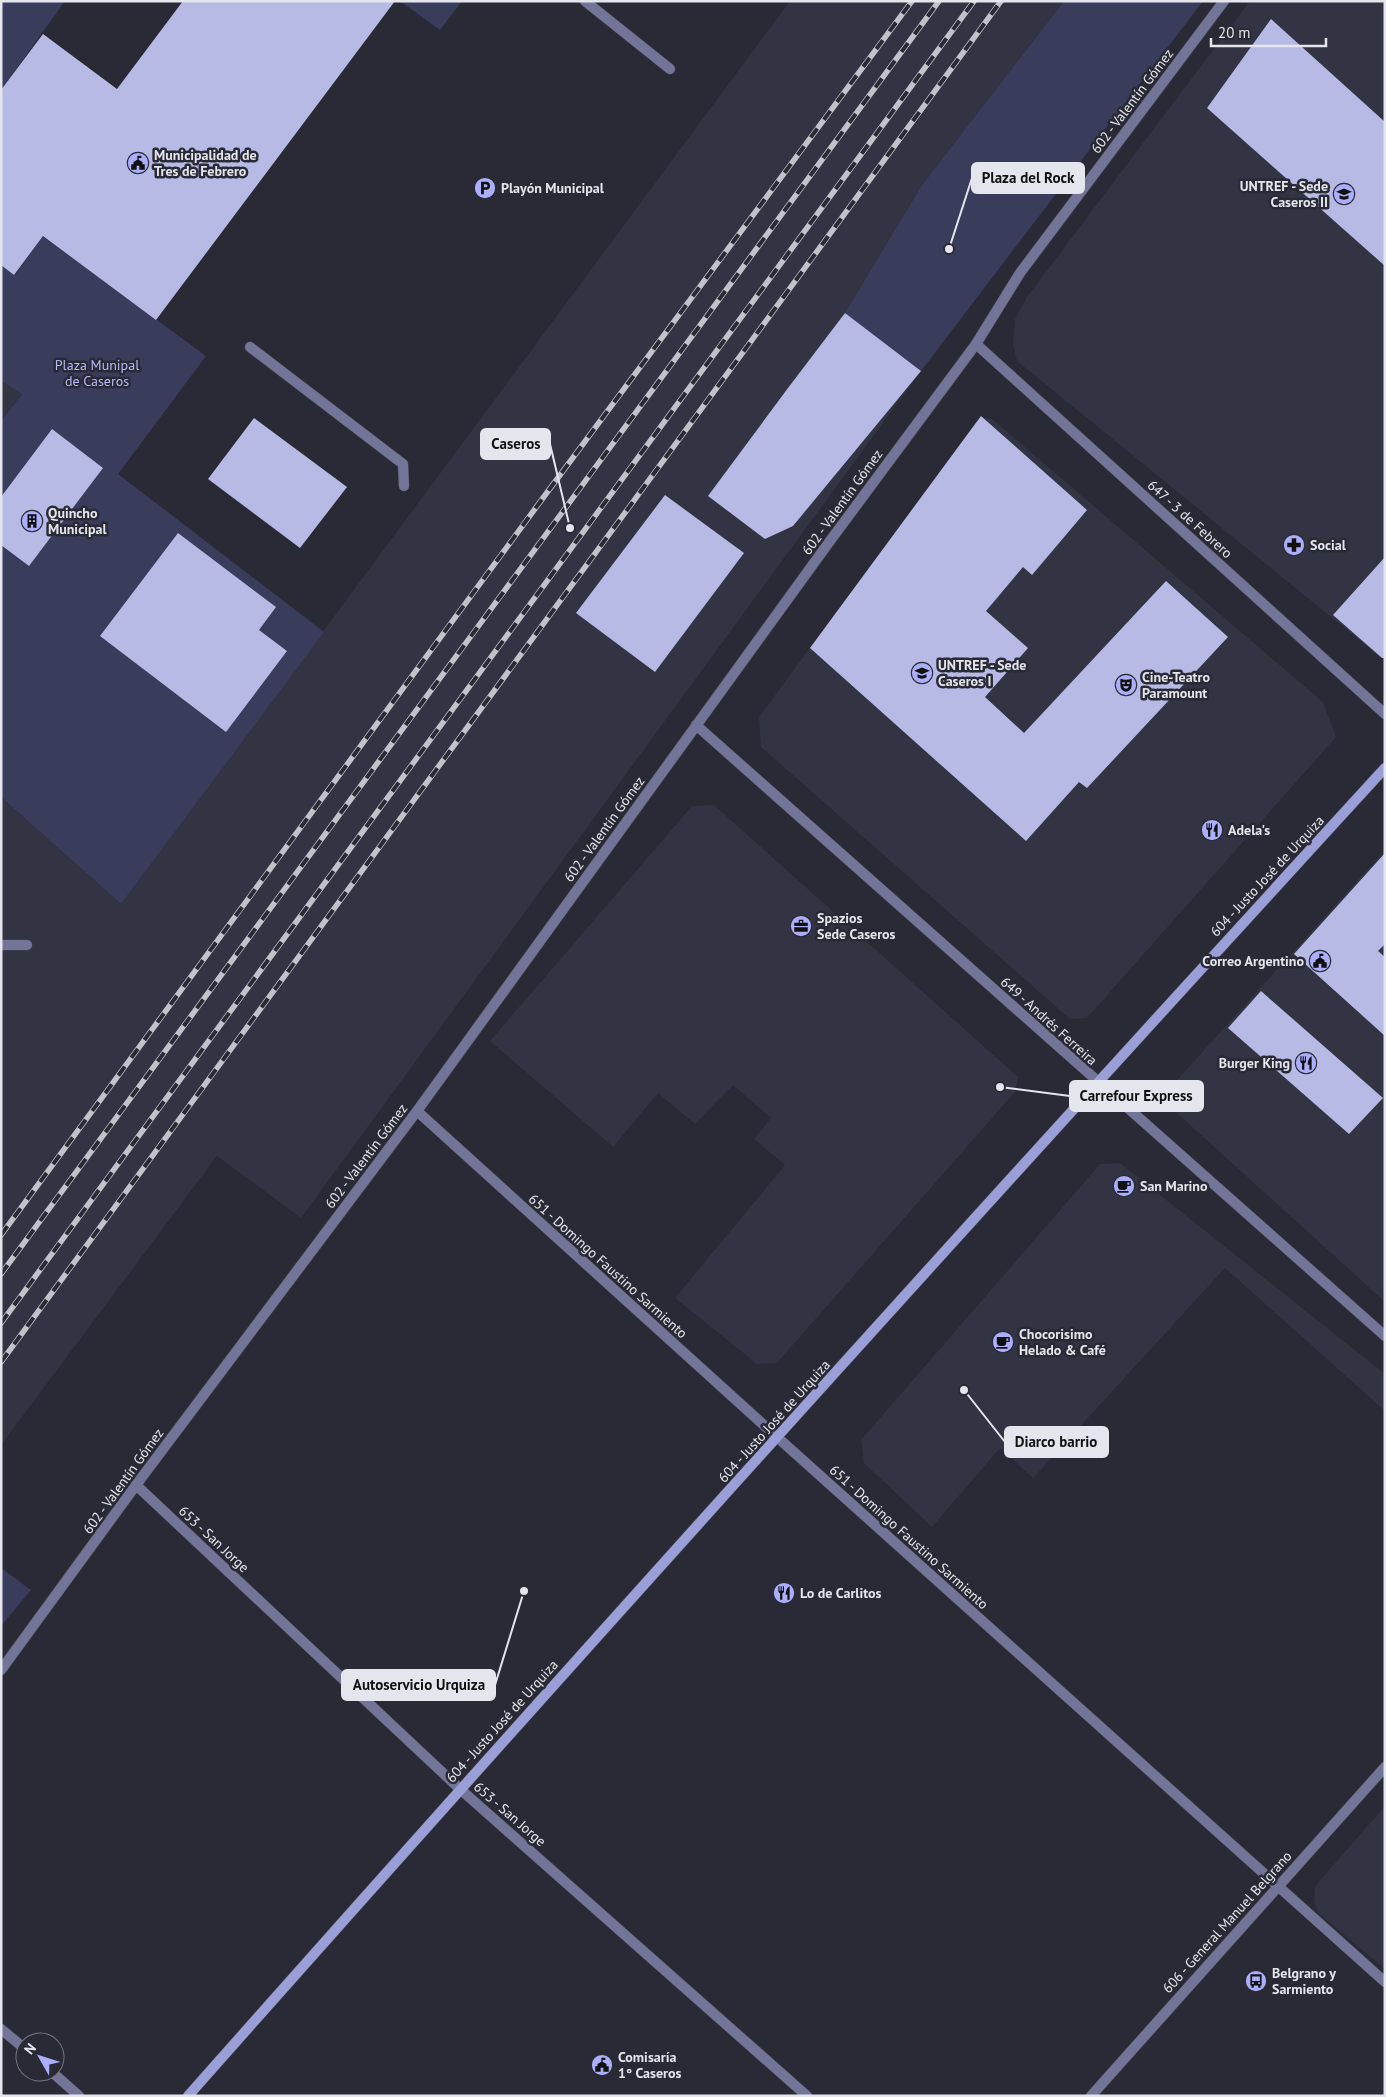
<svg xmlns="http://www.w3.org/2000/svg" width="1386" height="2097" font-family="'PT Sans',sans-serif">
  <rect width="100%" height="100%" fill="#292a35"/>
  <g fill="#323343">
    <polygon points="790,1 1064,1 922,185 846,313 921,371 301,1218 217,1156 1,1445 1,797 121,904"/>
    <polygon points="1250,1 1385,1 1385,658 1380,657 1017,361 1013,345 1015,319 1027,297"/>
    <polygon points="1,381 22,394 1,421"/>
    <polygon points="979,418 992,419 1323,702 1336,737 1087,1018 1070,1019 761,747 759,717"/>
    <polygon points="714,805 1018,1077 1015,1092 777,1363 757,1364 675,1298 785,1165 754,1139 771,1118 733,1085 695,1124 658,1093 613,1147 490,1041 692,806"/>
    <polygon points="1385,850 1385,1302 1168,1105 1167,1091"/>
    <polygon points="1120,1163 1385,1374 1385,1411 1225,1268 1033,1478 1000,1448 932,1527 864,1463 861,1440 1100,1164"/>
    <polygon points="1385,1806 1385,1969 1318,1913 1314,1901 1315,1886"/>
  </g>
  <g fill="#3a3c5c">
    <polygon points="1,1 65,1 1,90"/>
    <polygon points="400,1 462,1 440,30"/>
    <polygon points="1064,1 1203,1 921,371 845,313 922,185"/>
    <polygon points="43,236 206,356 118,474 324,632 121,904 1,797 1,421 22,394 1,381 1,265 15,275"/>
    <polygon points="1,1568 31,1590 1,1626"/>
  </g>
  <g fill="#b6bae4">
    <polygon points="183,1 395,1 156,320 43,236 14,275 1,265 1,90 43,34 117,89"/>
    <polygon points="1271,19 1385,122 1385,266 1207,108"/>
    <polygon points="845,313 921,371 793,526 765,539 708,496 788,388"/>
    <polygon points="981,416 1087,510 1032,575 1023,567 986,611 1028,648 985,697 1024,733 1166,581 1228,637 1087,788 1079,782 1026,841 810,648"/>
    <polygon points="254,418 347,487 300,548 208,479"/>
    <polygon points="52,429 103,468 29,566 1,545 1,497"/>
    <polygon points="665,495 744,553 655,672 576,613"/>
    <polygon points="178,533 276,607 259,630 287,651 226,732 100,636"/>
    <polygon points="1385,557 1385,658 1382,658 1333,615"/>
    <polygon points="1385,853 1385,944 1378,951 1385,957 1385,1036 1294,954"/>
    <polygon points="1261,991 1383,1098 1349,1134 1228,1028"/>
  </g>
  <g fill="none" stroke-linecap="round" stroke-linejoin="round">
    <g stroke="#474852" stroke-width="11">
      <g id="service">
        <polyline points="585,1 670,69"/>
        <polyline points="250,347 403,464 404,486"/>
        <polyline points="1,945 27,945"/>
      </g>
    </g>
    <g stroke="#474852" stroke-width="11">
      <g id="minor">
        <polyline points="976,344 1385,714"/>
        <polyline points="696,725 1385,1336"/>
        <polyline points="417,1111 777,1437 1385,1982"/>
        <polyline points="136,1485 460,1789 807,2096"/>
        <polyline points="1,1670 136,1485 417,1111 827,545 976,344 1020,273 1224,1"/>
        <polyline points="1,2029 25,2049"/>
        <polyline points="52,2072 79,2096"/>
      </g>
    </g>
    <g stroke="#474852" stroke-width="11">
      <polyline id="tertiary" points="1091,2096 1385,1767"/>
    </g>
    <g stroke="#474852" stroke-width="11">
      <path id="secondary" d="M188,2096C583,1650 982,1208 1385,768"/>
    </g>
    <use href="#service" stroke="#727598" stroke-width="10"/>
    <use href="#minor" stroke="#727598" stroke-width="10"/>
    <use href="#tertiary" stroke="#727598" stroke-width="10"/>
    <use href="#secondary" stroke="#9b9fd7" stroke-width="10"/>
    <g stroke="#c1c2ca" stroke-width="5.5">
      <g id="rail">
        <polyline points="1,1235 540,502 912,1"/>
        <polyline points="1,1274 939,1"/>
        <polyline points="1,1323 974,1"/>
        <polyline points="1,1362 1001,1"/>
      </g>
    </g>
    <use href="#rail" stroke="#292a35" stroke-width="4" stroke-dasharray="11" stroke-linecap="butt"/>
  </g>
  <defs>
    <g id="civic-disc" transform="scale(1.125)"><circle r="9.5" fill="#abaffb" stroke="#292a35"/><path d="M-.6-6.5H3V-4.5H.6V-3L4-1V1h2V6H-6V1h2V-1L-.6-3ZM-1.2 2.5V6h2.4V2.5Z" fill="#111"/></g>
    <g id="parking-disc" transform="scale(1.125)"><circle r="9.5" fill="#abaffb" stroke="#292a35"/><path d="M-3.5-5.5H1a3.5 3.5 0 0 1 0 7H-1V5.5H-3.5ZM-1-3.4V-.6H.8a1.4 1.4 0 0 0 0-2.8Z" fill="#111"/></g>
    <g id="university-disc" transform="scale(1.125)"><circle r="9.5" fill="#abaffb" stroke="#292a35"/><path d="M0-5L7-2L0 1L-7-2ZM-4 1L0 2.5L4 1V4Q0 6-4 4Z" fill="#111"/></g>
    <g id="building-disc" transform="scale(1.125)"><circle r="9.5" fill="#abaffb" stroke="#292a35"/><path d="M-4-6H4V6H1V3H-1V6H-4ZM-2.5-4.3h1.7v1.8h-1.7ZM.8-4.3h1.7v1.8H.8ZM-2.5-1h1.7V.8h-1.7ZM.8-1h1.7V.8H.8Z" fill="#111"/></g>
    <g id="pharmacy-disc" transform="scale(1.125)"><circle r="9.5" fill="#abaffb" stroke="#292a35"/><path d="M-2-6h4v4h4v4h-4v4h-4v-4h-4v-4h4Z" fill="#111"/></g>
    <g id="theatre-disc" transform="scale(1.125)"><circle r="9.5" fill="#abaffb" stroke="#292a35"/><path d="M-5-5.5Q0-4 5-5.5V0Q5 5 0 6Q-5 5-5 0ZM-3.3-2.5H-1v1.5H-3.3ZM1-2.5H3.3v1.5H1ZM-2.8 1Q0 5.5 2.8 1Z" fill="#111"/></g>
    <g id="restaurant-disc" transform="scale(1.125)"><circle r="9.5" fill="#abaffb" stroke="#292a35"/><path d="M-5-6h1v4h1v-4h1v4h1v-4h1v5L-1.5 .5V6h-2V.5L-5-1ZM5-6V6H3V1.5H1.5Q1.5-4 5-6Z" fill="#111"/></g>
    <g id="office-disc" transform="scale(1.125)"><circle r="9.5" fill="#abaffb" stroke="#292a35"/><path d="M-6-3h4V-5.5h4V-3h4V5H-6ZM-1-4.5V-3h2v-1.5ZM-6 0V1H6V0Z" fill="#111"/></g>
    <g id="cafe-disc" transform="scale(1.125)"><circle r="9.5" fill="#abaffb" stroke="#292a35"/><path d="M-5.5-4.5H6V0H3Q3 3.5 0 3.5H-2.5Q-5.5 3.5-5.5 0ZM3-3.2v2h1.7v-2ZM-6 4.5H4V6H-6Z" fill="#111"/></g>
    <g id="bus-disc" transform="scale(1.125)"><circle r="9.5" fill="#abaffb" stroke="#292a35"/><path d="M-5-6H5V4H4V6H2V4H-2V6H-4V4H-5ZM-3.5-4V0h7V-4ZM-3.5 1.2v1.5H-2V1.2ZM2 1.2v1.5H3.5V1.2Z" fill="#111"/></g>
  </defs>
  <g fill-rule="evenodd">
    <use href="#civic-disc" x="138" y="163"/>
    <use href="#parking-disc" x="485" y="188"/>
    <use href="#university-disc" x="1344" y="194"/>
    <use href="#building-disc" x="32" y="521"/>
    <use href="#pharmacy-disc" x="1294" y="545"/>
    <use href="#university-disc" x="922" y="673"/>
    <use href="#theatre-disc" x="1126" y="685"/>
    <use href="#restaurant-disc" x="1212" y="830"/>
    <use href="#office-disc" x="801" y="926"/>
    <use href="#civic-disc" x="1320" y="961"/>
    <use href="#restaurant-disc" x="1306" y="1063"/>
    <use href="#cafe-disc" x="1124" y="1186"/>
    <use href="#cafe-disc" x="1003" y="1342"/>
    <use href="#restaurant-disc" x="784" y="1593"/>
    <use href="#bus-disc" x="1256" y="1981"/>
    <use href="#civic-disc" x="602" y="2065"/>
  </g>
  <g text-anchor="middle" stroke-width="5" stroke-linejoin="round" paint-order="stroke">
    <g font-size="14" fill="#e5e6ed" stroke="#292a35">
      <text transform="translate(1132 101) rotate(-53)" y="5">602 - Valentín Gómez</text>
      <text transform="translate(842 502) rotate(-54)" y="5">602 - Valentín Gómez</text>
      <text transform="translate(1190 519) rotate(42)" y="5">647 - 3 de Febrero</text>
      <text transform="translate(604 829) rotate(-54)" y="5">602 - Valentín Gómez</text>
      <text transform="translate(1267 876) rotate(-47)" y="5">604 - Justo José de Urquiza</text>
      <text transform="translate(1049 1021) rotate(42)" y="5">649 - Andrés Ferreira</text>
      <text transform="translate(366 1156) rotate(-53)" y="5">602 - Valentín Gómez</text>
      <text transform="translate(608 1266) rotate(42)" y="5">651 - Domingo Faustino Sarmiento</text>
      <text transform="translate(774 1421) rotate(-48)" y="5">604 - Justo José de Urquiza</text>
      <text transform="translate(123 1481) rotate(-54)" y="5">602 - Valentín Gómez</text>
      <text transform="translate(909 1537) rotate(42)" y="5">651 - Domingo Faustino Sarmiento</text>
      <text transform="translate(214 1539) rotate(43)" y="5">653 - San Jorge</text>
      <text transform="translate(502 1721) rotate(-48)" y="5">604 - Justo José de Urquiza</text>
      <text transform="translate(510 1814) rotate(41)" y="5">653 - San Jorge</text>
      <text transform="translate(1227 1922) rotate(-48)" y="5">606 - General Manuel Belgrano</text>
    </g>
    <g font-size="14" font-weight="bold" fill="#e5e6ed" stroke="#292a35" text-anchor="start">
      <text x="154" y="160">Municipalidad de<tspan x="154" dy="16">Tres de Febrero</tspan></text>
      <text x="1328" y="191" text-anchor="end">UNTREF - Sede<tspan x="1328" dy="16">Caseros II</tspan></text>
      <text x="501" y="193">Playón Municipal</text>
      <text x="48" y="518">Quincho<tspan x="48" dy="16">Municipal</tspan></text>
      <text x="1310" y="550">Social</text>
      <text x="938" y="670">UNTREF - Sede<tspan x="938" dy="16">Caseros I</tspan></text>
      <text x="1142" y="682">Cine-Teatro<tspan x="1142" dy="16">Paramount</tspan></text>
      <text x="1228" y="835">Adela's</text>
      <text x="817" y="923">Spazios<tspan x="817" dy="16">Sede Caseros</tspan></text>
      <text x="1304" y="966" text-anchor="end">Correo Argentino</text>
      <text x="1290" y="1068" text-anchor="end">Burger King</text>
      <text x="1140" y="1191">San Marino</text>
      <text x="1019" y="1339">Chocorisimo<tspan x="1019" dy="16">Helado &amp; Café</tspan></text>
      <text x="800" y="1598">Lo de Carlitos</text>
      <text x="1272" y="1978">Belgrano y<tspan x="1272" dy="16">Sarmiento</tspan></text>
      <text x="618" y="2062">Comisaría<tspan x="618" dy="16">1° Caseros</tspan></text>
    </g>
    <g font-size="14" fill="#b4b9f8" stroke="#292a35">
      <text x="97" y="370">Plaza Munipal<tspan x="97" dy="16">de Caseros</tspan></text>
    </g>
  </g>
  <path fill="none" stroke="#e5e6ed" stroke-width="2" d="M949 249L972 178M570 528L550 444M1000 1087L1070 1096M964 1390L1005 1442M524 1591L495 1685"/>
  <g fill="#e5e6ed" stroke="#292a35" stroke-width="2">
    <circle cx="949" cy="249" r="5"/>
    <circle cx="570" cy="528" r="5"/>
    <circle cx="1000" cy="1087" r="5"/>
    <circle cx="964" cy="1390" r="5"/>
    <circle cx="524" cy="1591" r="5"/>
  </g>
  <g fill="#e5e6ed" stroke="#e5e6ed" stroke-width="2">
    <rect x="972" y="163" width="112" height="30" rx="5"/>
    <rect x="481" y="429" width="69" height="30" rx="5"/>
    <rect x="1070" y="1081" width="133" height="30" rx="5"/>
    <rect x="1005" y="1427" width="103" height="30" rx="5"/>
    <rect x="342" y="1670" width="153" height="30" rx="5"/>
  </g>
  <g font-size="15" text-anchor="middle" font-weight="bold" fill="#111">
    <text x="1028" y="183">Plaza del Rock</text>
    <text x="516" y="449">Caseros</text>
    <text x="1136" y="1101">Carrefour Express</text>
    <text x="1056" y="1447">Diarco barrio</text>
    <text x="419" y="1690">Autoservicio Urquiza</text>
  </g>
  <rect width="1386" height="2097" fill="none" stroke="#e5e6ed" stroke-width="5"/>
  <g transform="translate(40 2057) rotate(309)"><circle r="24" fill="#292a35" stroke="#74757f"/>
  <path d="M0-4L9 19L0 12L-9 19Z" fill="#abaffb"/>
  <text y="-8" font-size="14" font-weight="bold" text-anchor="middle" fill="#e5e6ed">N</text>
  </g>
  <path d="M1211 38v8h115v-8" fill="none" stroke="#e5e6ed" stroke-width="2.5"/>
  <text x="1218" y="38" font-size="15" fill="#e5e6ed" stroke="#292a35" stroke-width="4" paint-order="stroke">20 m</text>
</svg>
